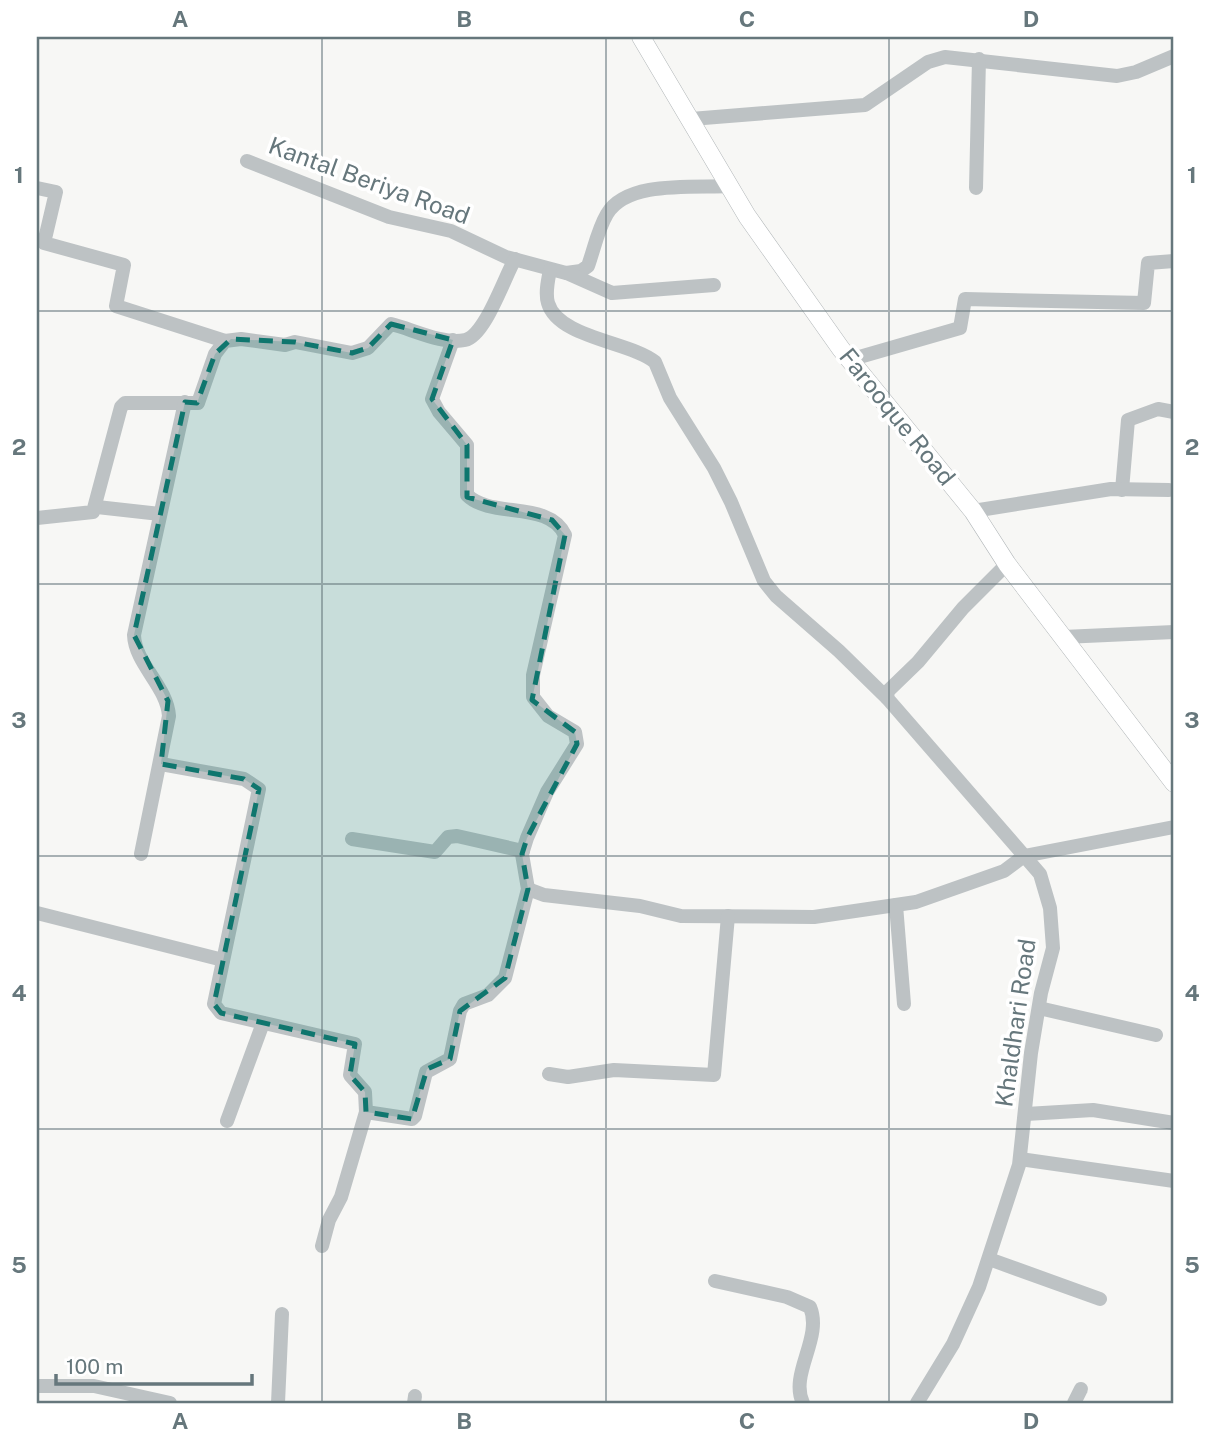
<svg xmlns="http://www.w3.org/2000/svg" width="1211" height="1440" font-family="'Public Sans',sans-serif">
  <rect width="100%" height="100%" fill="#f7f7f5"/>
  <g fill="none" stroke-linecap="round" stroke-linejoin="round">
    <g stroke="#b1b6b8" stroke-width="19">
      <polyline id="major" points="641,37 747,216 841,349 973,511 1007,564 1174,783"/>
    </g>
    <g stroke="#bdc2c4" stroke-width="14">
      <polyline points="691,119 865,105 928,62 945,57 1117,76 1136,72 1174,56"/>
      <path d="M247,161L389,217L451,231L506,257L566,273L581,271L588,266C594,249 598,229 607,214C627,180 695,188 730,186"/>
      <polyline points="37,188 56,192 44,243 124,265 116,306 225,341"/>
      <polyline points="976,188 979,59"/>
      <path d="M550,270C548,280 545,293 548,303C558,338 631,342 655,362L670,398L714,468L731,502L764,581L776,596L839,651L887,698"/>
      <polyline points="567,273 612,293 714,285"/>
      <polyline points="849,360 960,328 965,299 1144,303 1148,263 1174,261"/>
      <polyline points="1122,490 1128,420 1158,409 1174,412"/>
      <polyline points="97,507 160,514"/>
      <polyline points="973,511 1111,489 1169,490"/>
      <path d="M37,518L93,512L121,407L125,403H198L215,354L225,341L241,339L285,345L295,342L352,353L368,348L391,324C412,329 443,345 465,340C485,336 504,278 515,259"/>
      <polyline points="1063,637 1174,632"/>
      <polyline points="161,764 244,779 259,789 214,1004 221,1013 355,1044 350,1075 365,1092 366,1112"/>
      <polyline points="352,839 435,852 448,837 457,836 523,851"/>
      <path d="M141,854L169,716C167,686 135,664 134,635L185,402"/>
      <polyline points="528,889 544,895 640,906 681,916 814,917 916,902 1004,871 1024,856 1174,827"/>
      <polyline points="896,905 904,1004"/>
      <polyline points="37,913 223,960"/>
      <polyline points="1039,1008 1156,1035"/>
      <polyline points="549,1074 568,1077 614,1070 714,1075 728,916"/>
      <polyline points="1026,1114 1093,1110 1174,1123"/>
      <polyline points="227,1121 263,1023"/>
      <polyline points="1020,1159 1174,1181"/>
      <path d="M322,1246L329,1220L341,1197L366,1112L412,1119L415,1116L426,1072L450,1059L460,1011L464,1004L488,995L505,978L528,889L522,854L527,838L547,792L577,744L575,732L548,716L533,697V675L565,535C549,500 491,519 467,495V445L439,412L432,399L453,340"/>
      <polyline points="989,1259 1100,1299"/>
      <path d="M715,1281L787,1297L810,1307C823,1338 789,1374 803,1403"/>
      <polyline points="37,1386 94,1386 170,1403"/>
      <polyline points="278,1403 282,1314"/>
      <polyline points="414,1403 415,1396"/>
      <polyline points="917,1403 953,1344 979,1287 1019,1165 1031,1053 1041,993 1053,948 1050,908 1040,874 887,698 888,691 918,662 963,608 1007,564"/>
      <polyline points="1074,1403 1081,1389"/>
    </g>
    <use href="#major" stroke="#fff" stroke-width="18"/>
  </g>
  <path fill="#0f766e" fill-opacity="0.2" stroke="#0f766e" stroke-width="5" stroke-dasharray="14 9" stroke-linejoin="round" d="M391,324L453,340L432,399L467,445V497L552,520L565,535L532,700L575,732L577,744L527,838L522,854L528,889L505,978L460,1011L450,1059L427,1069L412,1119L366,1112L365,1092L350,1075L355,1044L221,1013L214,1004L259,789L244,779L161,764L168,701L134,635L185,402L197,403L215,354L231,339L295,342L352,353L368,348Z"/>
  <path fill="none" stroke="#66777c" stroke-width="2" stroke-opacity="0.55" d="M322,37V1403M606,37V1403M889,37V1403M37,311H1174M37,584H1174M37,856H1174M37,1129H1174"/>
  <g text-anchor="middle" stroke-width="7" stroke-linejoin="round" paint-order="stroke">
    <g font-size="24" fill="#66777c" stroke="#fff">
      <text transform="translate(369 181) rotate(20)" y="8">Kantal Beriya Road</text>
      <text transform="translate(897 417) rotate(51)" y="8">Farooque Road</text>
      <text transform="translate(1016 1023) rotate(-82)" y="8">Khaldhari Road</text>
    </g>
  </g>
  <rect width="1211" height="1440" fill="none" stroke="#ffffff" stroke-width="77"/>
  <path d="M56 1374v10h196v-10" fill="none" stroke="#66777c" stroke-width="3.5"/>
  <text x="66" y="1374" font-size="21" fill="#66777c" stroke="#ffffff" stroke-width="5" paint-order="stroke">100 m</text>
  <rect x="38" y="38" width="1134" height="1364" fill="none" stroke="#66777c" stroke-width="2.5"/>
  <g font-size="23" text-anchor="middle" font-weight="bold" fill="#66777c">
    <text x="180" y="27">A</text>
    <text x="464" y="27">B</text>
    <text x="747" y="27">C</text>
    <text x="1031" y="27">D</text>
    <text x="19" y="183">1</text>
    <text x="1192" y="183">1</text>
    <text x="19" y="455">2</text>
    <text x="1192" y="455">2</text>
    <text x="19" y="728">3</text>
    <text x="1192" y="728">3</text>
    <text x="19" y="1001">4</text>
    <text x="1192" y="1001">4</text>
    <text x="19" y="1273">5</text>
    <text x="1192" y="1273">5</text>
    <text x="180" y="1429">A</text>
    <text x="464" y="1429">B</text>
    <text x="747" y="1429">C</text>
    <text x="1031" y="1429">D</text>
  </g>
</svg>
